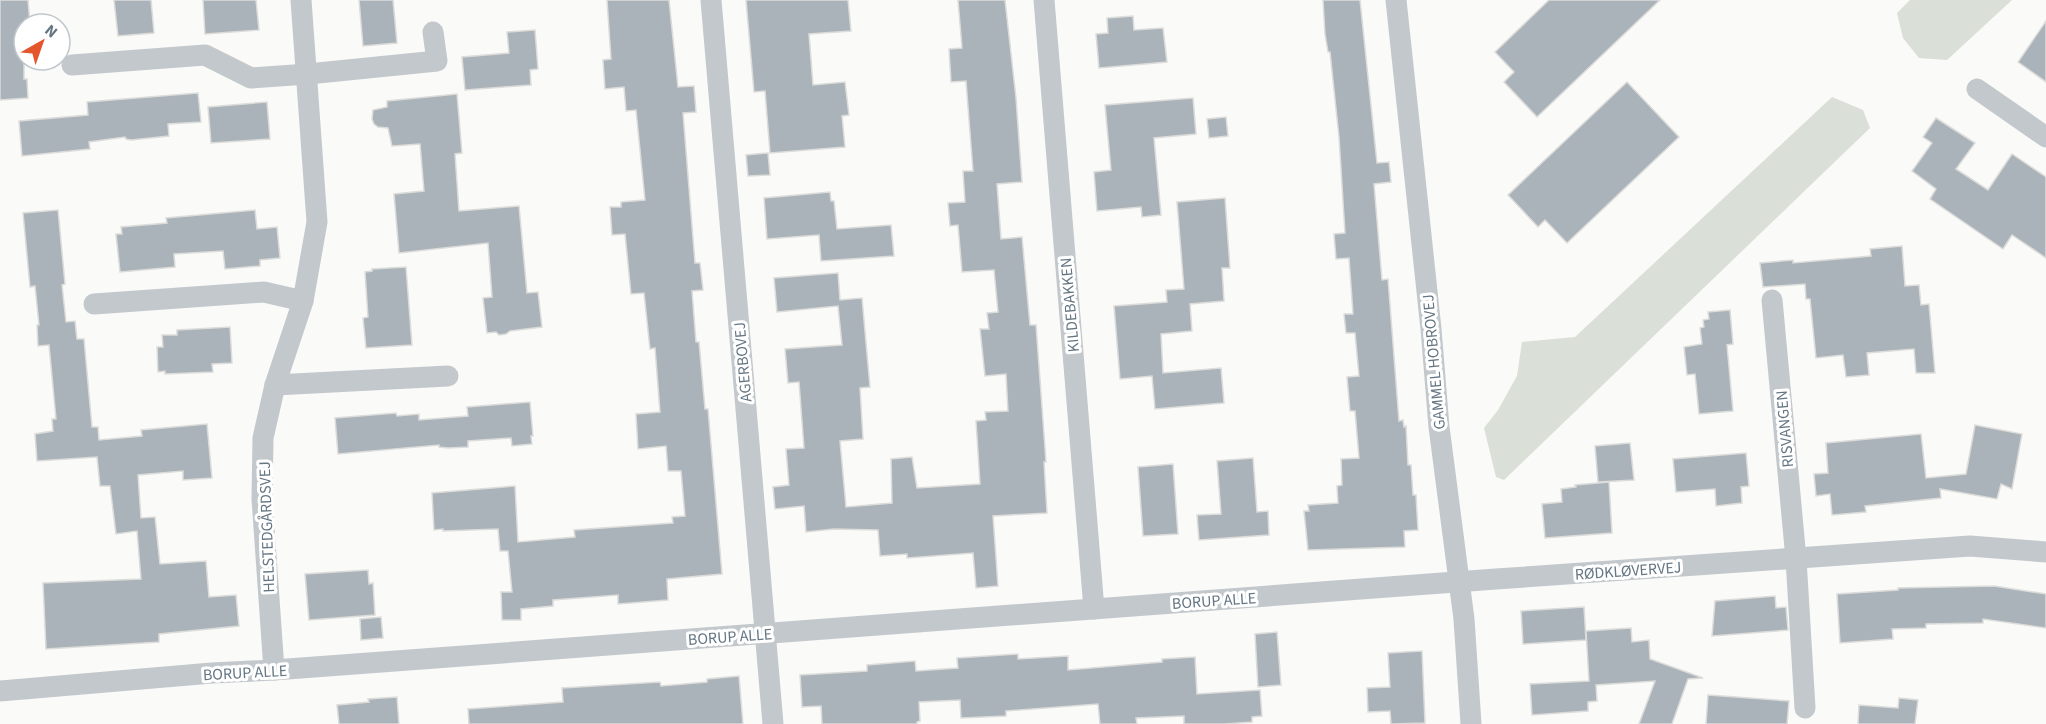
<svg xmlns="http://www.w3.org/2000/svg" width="2046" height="724" font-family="'Source Sans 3',sans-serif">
  <rect width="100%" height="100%" fill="#fafaf8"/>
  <g fill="#dadfd7">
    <polygon points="1910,0 2012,0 1947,60 1919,58 1903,38 1897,13"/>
    <polygon points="1832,97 1863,110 1870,128 1504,480 1496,477 1484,428 1498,410 1517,376 1522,342 1575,337"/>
  </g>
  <g fill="#aab3b9" stroke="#dcdcda" stroke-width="1.5">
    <polygon points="0,0 28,0 30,24 24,24 24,79 27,79 28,98 0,100"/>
    <polygon points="114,0 151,0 154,33 118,36"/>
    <polygon points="203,0 256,0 259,30 205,34"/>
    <polygon points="359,0 393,0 397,43 363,46"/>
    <polygon points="607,0 669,0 678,87 694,86 696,112 683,113 695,263 700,263 703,290 692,291 696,342 699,342 705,409 708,409 722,574 667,579 668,600 618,604 618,595 553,600 553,606 521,609 521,620 502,620 501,592 512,592 508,551 500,551 498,529 443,531 443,529 434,530 432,493 515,486 518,542 575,537 574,530 673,523 672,517 685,516 681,471 668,471 666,446 638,449 636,414 660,412 655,348 650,349 644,293 631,294 625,234 612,235 610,207 621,207 621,202 645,200 636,110 626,111 624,87 605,89 603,60 611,59"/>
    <polygon points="746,0 848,0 851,31 809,34 813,85 845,82 849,115 842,116 845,147 770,153 765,91 754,92"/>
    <polygon points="958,0 1005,0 1016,98 1022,182 997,184 1001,239 1022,237 1030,325 1036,325 1046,462 1044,462 1047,513 993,516 998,586 976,588 973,553 907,558 907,554 880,556 878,530 834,529 806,532 804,506 775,509 773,487 789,485 786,449 804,448 799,382 788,383 785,349 842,345 838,306 777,312 774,278 838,273 840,300 862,298 870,387 860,388 863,439 840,441 846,507 892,503 891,459 912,457 917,488 980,484 976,421 986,420 985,412 1008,411 1006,374 985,376 980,329 989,329 987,313 998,312 994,270 962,272 958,225 950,226 948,203 965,202 963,171 973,171 966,81 951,82 949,49 962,48"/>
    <polygon points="1323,0 1360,0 1377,163 1389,162 1391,182 1374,184 1382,280 1388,279 1399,421 1403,420 1404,427 1406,426 1408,465 1411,465 1413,495 1416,495 1418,530 1404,531 1405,547 1308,550 1304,511 1309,511 1308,505 1338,503 1337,486 1342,485 1341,459 1359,458 1355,411 1350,411 1347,377 1359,376 1355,333 1346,333 1344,314 1353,314 1349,258 1336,259 1334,234 1345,233 1339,137 1330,52 1328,52 1325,34"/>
    <polygon points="1549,0 1660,0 1537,117 1504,82 1514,72 1495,52"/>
    <polygon points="1133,16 1134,30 1163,28 1167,62 1099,68 1096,34 1108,33 1107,18"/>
    <polygon points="2046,21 2046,82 2018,62"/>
    <polygon points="535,30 538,69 530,70 531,85 465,90 462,57 509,53 507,32"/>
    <polygon points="1627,82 1679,137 1567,243 1545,220 1538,227 1508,195"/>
    <polygon points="198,93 201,122 168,124 169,136 131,140 126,139 125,137 89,142 90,149 22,156 19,121 88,115 87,102"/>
    <polygon points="457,94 462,153 455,154 459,211 519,206 527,293 538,292 542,327 510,331 506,334 499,335 496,332 487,333 483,298 492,297 488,243 399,253 394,194 424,191 420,144 392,146 388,128 378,127 374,124 372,119 373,110 387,107 387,101"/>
    <polygon points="1193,98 1196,134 1154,138 1161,215 1142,217 1141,207 1097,211 1094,172 1111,170 1105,105"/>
    <polygon points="267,102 270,139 211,143 208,107"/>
    <polygon points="1226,117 1228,136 1209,138 1207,119"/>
    <polygon points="1936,118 1975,143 1956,169 1988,190 2012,154 2046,177 2046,258 2012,235 2003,249 1930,199 1936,189 1912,171 1932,143 1923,137"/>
    <polygon points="768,153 770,175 748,176 746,155"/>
    <polygon points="830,192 831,201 834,201 837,229 891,225 894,256 821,261 819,235 767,239 764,198"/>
    <polygon points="1225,198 1230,268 1222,268 1224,301 1190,304 1192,331 1161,334 1163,373 1221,368 1224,403 1155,409 1152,376 1120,379 1114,306 1167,302 1166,290 1184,289 1177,202"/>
    <polygon points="58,210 65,284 62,285 66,322 75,321 77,339 84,339 92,427 98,427 99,440 142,436 141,430 207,424 212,478 183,480 183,471 138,475 141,518 155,517 160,564 206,561 209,597 236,595 239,626 159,634 159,642 46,649 43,583 141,579 137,531 116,534 110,486 100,486 97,457 37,461 35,434 53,431 52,419 56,419 49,345 38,346 37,325 39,325 35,286 30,287 23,213"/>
    <polygon points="255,210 257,229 277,227 280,258 260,260 260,266 225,269 223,251 174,254 175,267 120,272 116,234 122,234 121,227 167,223 166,218"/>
    <polygon points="1902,246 1905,286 1919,285 1921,305 1929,304 1935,373 1916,373 1914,349 1867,353 1869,375 1846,377 1843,355 1816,358 1810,299 1806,299 1805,284 1763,287 1760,263 1793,260 1793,263 1871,256 1870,249"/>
    <polygon points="406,267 412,345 366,348 363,318 368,317 365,272 372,271 372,269"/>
    <polygon points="1730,310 1733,344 1727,345 1733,411 1699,414 1695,374 1687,375 1684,347 1702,344 1700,328 1704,327 1703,320 1709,319 1708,312"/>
    <polygon points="230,327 232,363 212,364 213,372 165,374 165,371 158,372 157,347 163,347 162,335 177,335 177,330"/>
    <polygon points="530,402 533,436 531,436 532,444 512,446 511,438 468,441 468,447 448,448 439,447 439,445 338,454 335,418 396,413 397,416 419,414 419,420 468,416 467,407"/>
    <polygon points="1975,425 2022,434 2012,489 2001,484 1997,499 1940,489 1941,498 1865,506 1866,512 1832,515 1830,494 1816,496 1814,474 1828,473 1826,443 1921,434 1926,478 1966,474"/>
    <polygon points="1630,443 1634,480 1598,482 1595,446"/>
    <polygon points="1746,453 1749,486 1741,487 1742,503 1716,506 1715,489 1676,492 1673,459"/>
    <polygon points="1253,458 1257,512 1268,511 1269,535 1199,540 1197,515 1221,514 1217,461"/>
    <polygon points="1173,464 1178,534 1143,536 1138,467"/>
    <polygon points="1609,482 1612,533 1545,538 1542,504 1562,502 1561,489 1576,487 1575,485"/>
    <polygon points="368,570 369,584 373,583 375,615 309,620 305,574"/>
    <polygon points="1994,586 2046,594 2046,628 1983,619 1983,623 1926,624 1926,628 1892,629 1893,639 1840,643 1837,594 1898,590 1898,588"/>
    <polygon points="1775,596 1776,608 1786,607 1788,630 1712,636 1715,601"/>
    <polygon points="1584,607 1586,640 1523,644 1521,611"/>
    <polygon points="381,617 383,638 361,640 360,619"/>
    <polygon points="1631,628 1632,642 1649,640 1650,659 1703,678 1688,679 1672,724 1639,724 1655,681 1596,685 1597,701 1588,702 1588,711 1532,715 1530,684 1589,681 1586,631"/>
    <polygon points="1277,632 1281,685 1258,687 1255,634"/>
    <polygon points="1422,651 1425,723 1391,724 1390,711 1368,712 1367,688 1390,687 1388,653"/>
    <polygon points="1018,654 1018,659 1068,656 1068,670 1162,662 1162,659 1195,657 1197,694 1260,690 1262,716 1252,717 1252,722 1225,724 1184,724 1184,716 1136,718 1137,724 1100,724 1098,704 1006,711 1006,716 961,718 960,700 919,702 920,721 917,722 917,724 822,724 821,706 802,707 800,675 867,671 867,665 915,661 916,671 958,668 957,658"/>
    <polygon points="739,676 743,724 469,724 468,709 563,702 562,688 660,682 661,686 707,682 707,679"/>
    <polygon points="1708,695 1789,701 1787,724 1706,724"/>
    <polygon points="397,697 399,724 339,724 337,705 369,702 368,699"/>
    <polygon points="1899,698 1918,700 1915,724 1858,724 1859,705 1898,708"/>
  </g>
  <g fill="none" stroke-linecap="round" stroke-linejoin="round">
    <g stroke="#c3c8cc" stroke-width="21">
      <polyline points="711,0 773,724"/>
      <polyline points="1044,0 1094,609"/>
      <polyline points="1396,0 1431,329 1439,427 1464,619 1471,724"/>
      <polyline points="72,65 205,55 251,78 308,74 437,61 433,32"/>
      <polyline points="1977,89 2046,137"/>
      <polyline points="1772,300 1796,559 1805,708"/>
      <polyline points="94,304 264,292 303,301"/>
      <polyline points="275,385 448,376"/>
      <polyline points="274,670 262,499 263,438 275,385 303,301 317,222 301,0"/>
      <polyline points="0,691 212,673 274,670 1496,579 1970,546 2046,552"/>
    </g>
  </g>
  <g text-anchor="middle" stroke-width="6" stroke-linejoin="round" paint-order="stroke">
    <g font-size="16" fill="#657683" stroke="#fff">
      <text transform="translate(1069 305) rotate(-95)" y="6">KILDEBAKKEN</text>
      <text transform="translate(742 362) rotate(-95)" y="6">AGERBOVEJ</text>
      <text transform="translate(1433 362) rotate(-95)" y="6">GAMMEL HOBROVEJ</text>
      <text transform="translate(1784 429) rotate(-95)" y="6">RISVANGEN</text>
      <text transform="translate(266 527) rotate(-92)" y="6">HELSTEDGÅRDSVEJ</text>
      <text transform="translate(1628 570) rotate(-4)" y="6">RØDKLØVERVEJ</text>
      <text transform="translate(1214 600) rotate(-4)" y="6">BORUP ALLE</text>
      <text transform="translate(730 636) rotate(-4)" y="6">BORUP ALLE</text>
      <text transform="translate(245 672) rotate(-3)" y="6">BORUP ALLE</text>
    </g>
  </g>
  <g transform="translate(42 42) rotate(40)"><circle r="28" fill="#ffffff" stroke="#c1c8cd" stroke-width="1.5"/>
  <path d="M0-4.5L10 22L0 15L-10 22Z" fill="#e4572e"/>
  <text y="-9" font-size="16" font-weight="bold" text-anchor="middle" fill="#657683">N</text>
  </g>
</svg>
